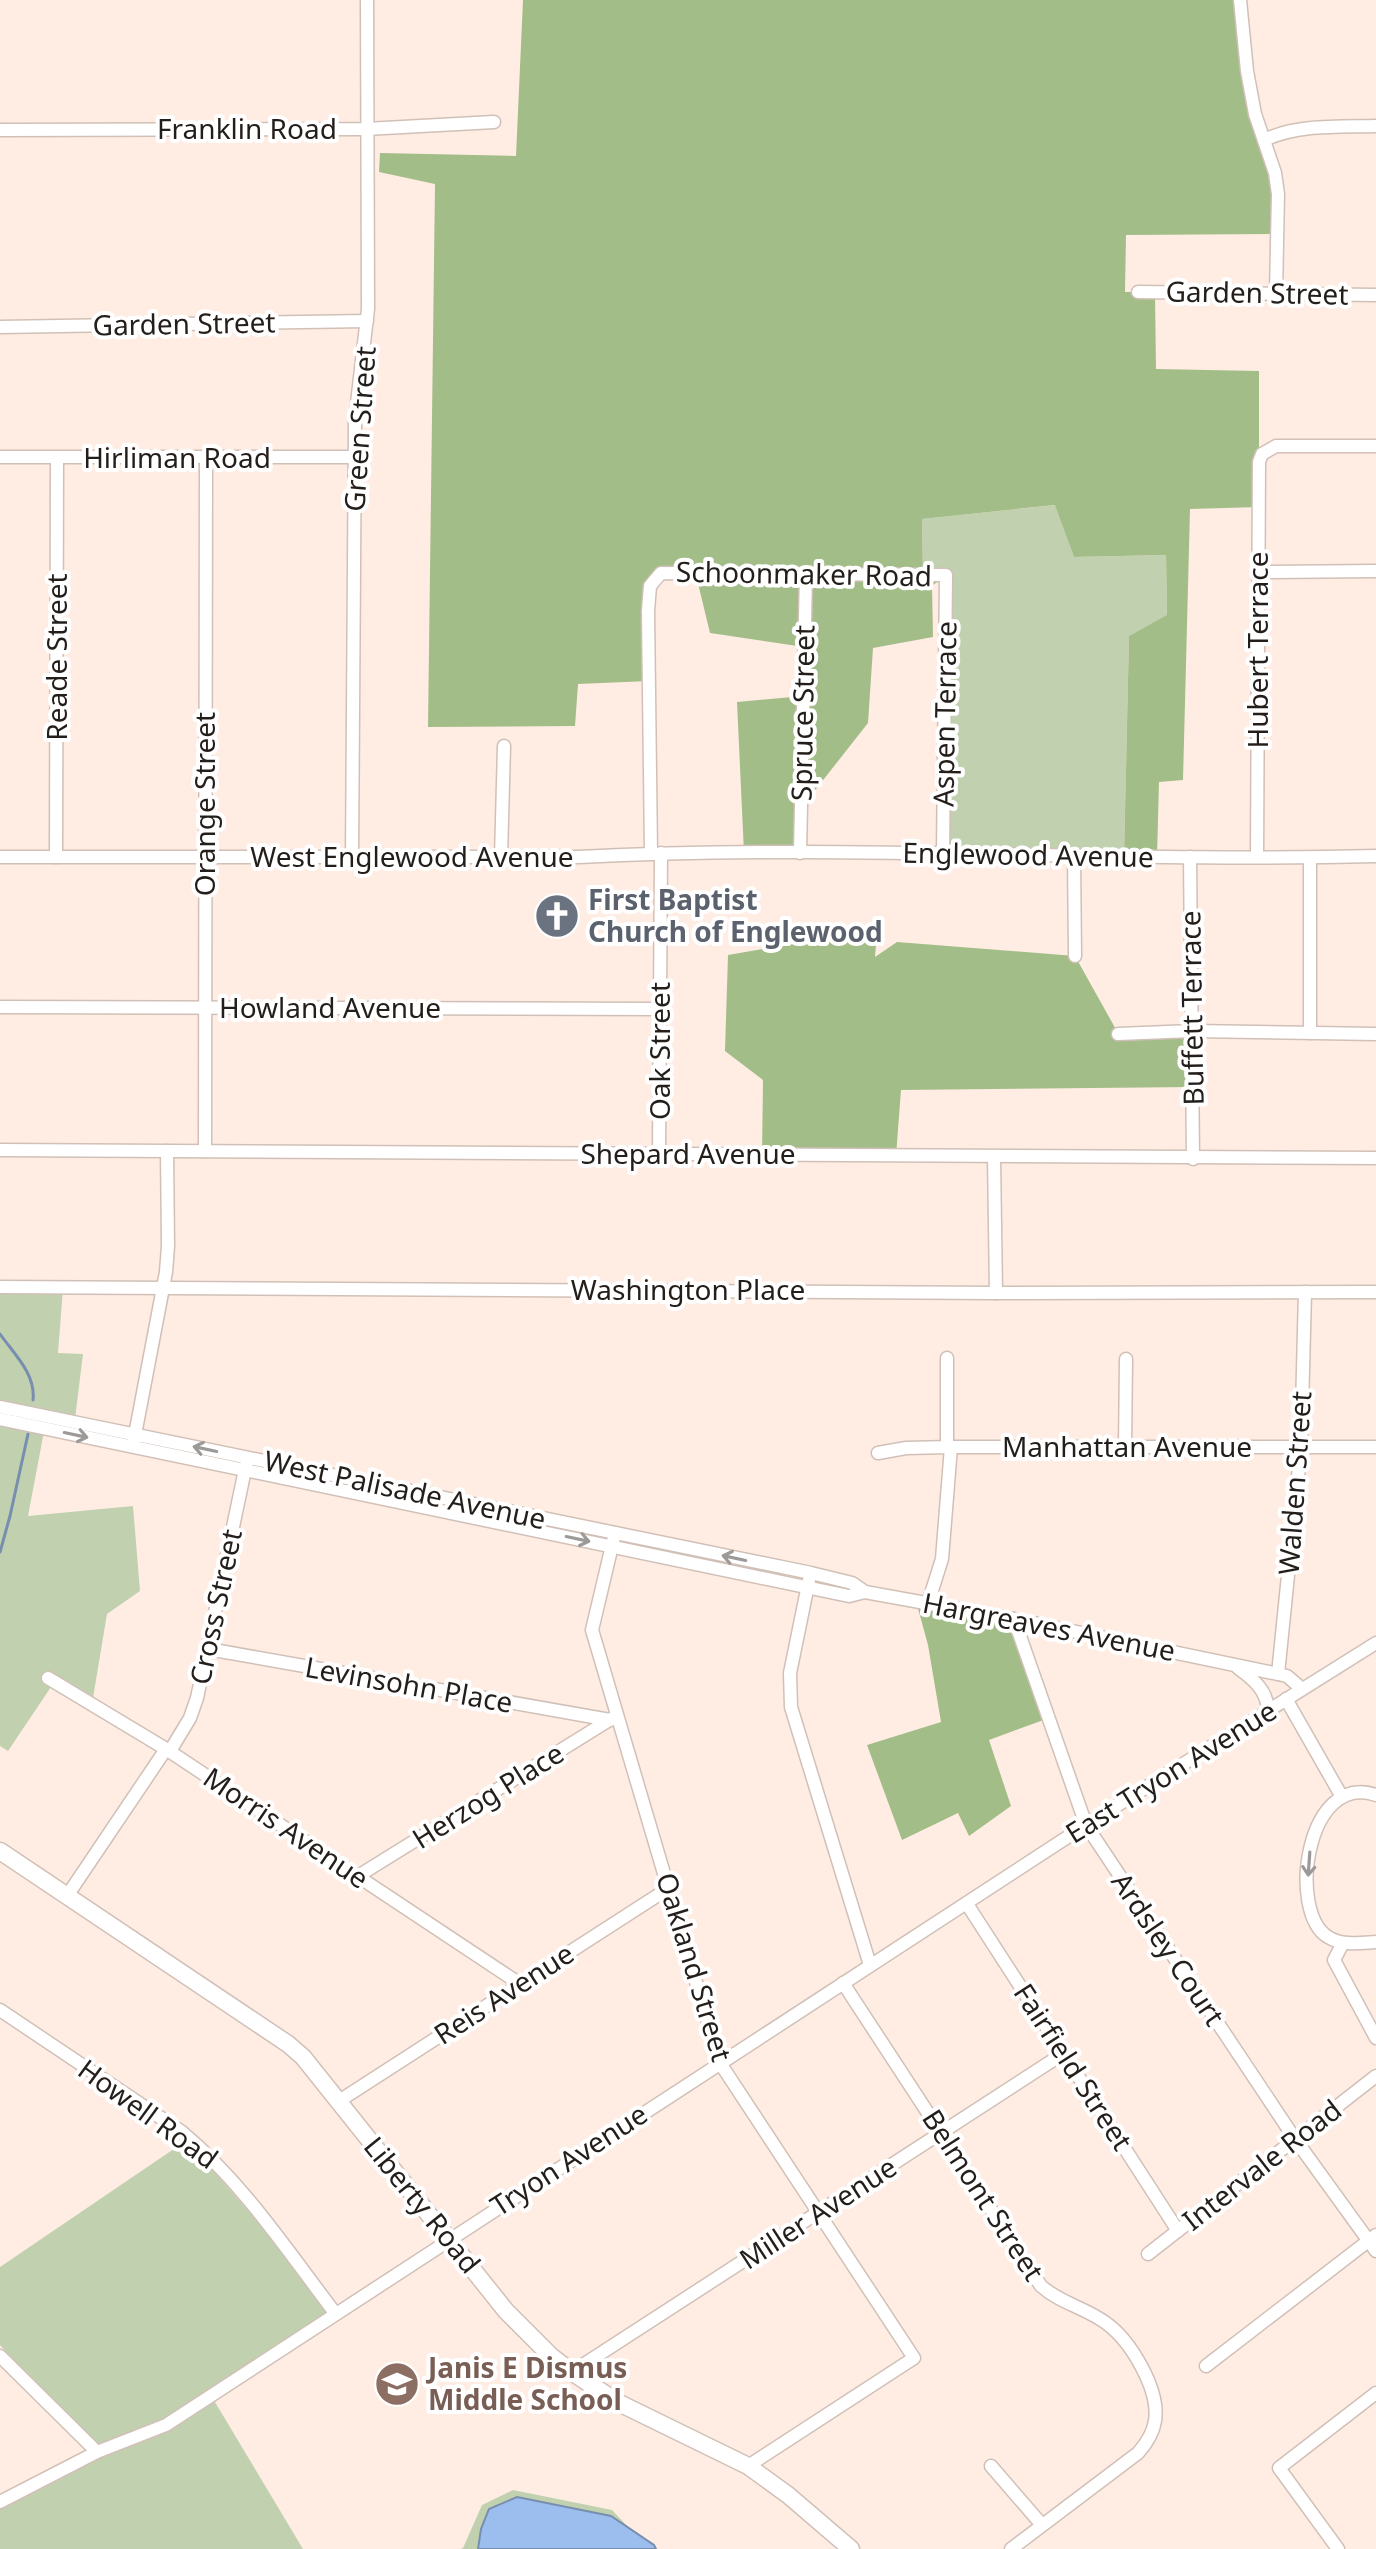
<svg xmlns="http://www.w3.org/2000/svg" width="1376" height="2549" font-family="'Noto Sans',sans-serif">
  <rect width="100%" height="100%" fill="#ffede3"/>
  <g fill="#c1d1b0">
    <polygon points="1056,505 1074,557 1166,555 1167,616 1129,636 1124,857 943,853 946,576 923,575 922,519"/>
    <polygon points="63,1289 58,1353 83,1354 74,1427 46,1421 28,1516 133,1506 140,1591 107,1614 92,1704 55,1681 8,1751 0,1746 0,1290"/>
    <polygon points="187,2140 337,2314 212,2397 303,2549 0,2549 0,2500 93,2453 0,2345 0,2267"/>
    <polygon points="513,2490 612,2510 649,2549 460,2549 463,2548 482,2505"/>
  </g>
  <g fill="#a3bd88">
    <polygon points="523,0 1240,0 1247,71 1275,173 1277,234 1126,235 1125,292 1155,292 1156,369 1259,371 1259,507 1190,509 1183,780 1159,782 1157,857 1124,857 1129,636 1167,615 1166,555 1074,557 1055,505 922,519 923,575 946,575 932,586 933,637 873,648 868,723 809,798 800,853 744,853 737,702 803,696 804,647 710,633 695,571 654,579 649,681 578,684 575,726 428,727 435,184 379,172 380,153 516,156"/>
    <polygon points="877,932 875,957 897,942 1075,956 1118,1033 1192,1031 1193,1087 901,1090 896,1156 762,1154 763,1080 725,1051 728,955 851,934"/>
    <polygon points="916,1601 1014,1619 1049,1718 989,1740 1011,1806 969,1836 958,1813 902,1840 867,1745 941,1722 928,1645"/>
  </g>
  <polygon fill="#9cbeee" stroke="#788eaf" stroke-width="2" points="517,2497 611,2516 654,2545 656,2549 478,2549 481,2529 489,2509"/>
  <g fill="none" stroke-linecap="round" stroke-linejoin="round">
    <g stroke="#788eaf" stroke-width="3">
      <path d="M0,1334C14,1354 36,1374 33,1400"/>
      <polyline points="0,1552 10,1516 28,1434"/>
    </g>
    <g stroke="#d1c0b7" stroke-width="15">
      <g id="minor">
        <polyline points="1240,0 1247,71 1255,114 1275,173 1278,194 1276,294"/>
        <polyline points="0,130 366,129 494,122"/>
        <path d="M1264,140C1298,124 1339,127 1376,126"/>
        <polyline points="1138,292 1376,295"/>
        <polyline points="0,327 367,321"/>
        <polyline points="0,457 354,457"/>
        <polyline points="1259,572 1376,571"/>
        <polyline points="651,853 648,611 650,586 661,573 946,575 943,853"/>
        <polyline points="800,853 806,573"/>
        <path d="M0,857H579C844,843 1110,863 1376,856"/>
        <polyline points="56,857 57,458"/>
        <polyline points="352,857 355,420 368,309 367,0"/>
        <polyline points="501,857 504,746"/>
        <polyline points="1074,857 1075,956"/>
        <polyline points="1190,857 1193,1159"/>
        <polyline points="1257,857 1259,462 1262,454 1276,446 1376,446"/>
        <polyline points="1310,858 1310,1033"/>
        <polyline points="0,1007 660,1009"/>
        <polyline points="1118,1034 1192,1031 1376,1034"/>
        <polyline points="0,1150 1376,1158"/>
        <polyline points="205,1151 206,457"/>
        <polyline points="659,1154 661,853"/>
        <polyline points="994,1157 996,1293"/>
        <polyline points="0,1287 996,1293 1376,1292"/>
        <polyline points="0,1407 811,1573 852,1583 865,1592 1014,1619 1278,1674 1287,1676 1302,1689"/>
        <polyline points="0,1419 849,1596 865,1592"/>
        <polyline points="134,1440 166,1272 168,1246 167,1151"/>
        <polyline points="947,1447 947,1358"/>
        <polyline points="1125,1447 1126,1359"/>
        <polyline points="878,1453 906,1448 951,1447 1376,1447"/>
        <polyline points="615,1533 592,1630 720,2063 914,2358 748,2466"/>
        <polyline points="809,1580 790,1673 791,1707 870,1965"/>
        <polyline points="928,1603 942,1559 951,1447"/>
        <polyline points="1014,1619 1086,1825 1295,2139 1376,2251"/>
        <polyline points="208,1649 610,1720"/>
        <path d="M1238,1668C1253,1679 1267,1690 1268,1710"/>
        <polyline points="1278,1674 1301,1447 1305,1292"/>
        <polyline points="48,1678 166,1749 520,1984"/>
        <polyline points="1286,1699 1342,1797"/>
        <polyline points="170,1751 190,1718 197,1698 246,1465"/>
        <path d="M1376,1795C1306,1771 1287,1912 1328,1937C1342,1946 1360,1943 1376,1942"/>
        <polyline points="358,1876 611,1719"/>
        <polyline points="67,1896 166,1749"/>
        <polyline points="967,1904 1178,2231"/>
        <polyline points="1343,1943 1334,1960 1376,2038"/>
        <path d="M843,1983L1041,2286C1060,2303 1086,2308 1106,2323C1131,2341 1160,2390 1155,2421C1153,2434 1146,2444 1138,2453L1011,2549"/>
        <path d="M0,2010L182,2132C243,2183 287,2250 335,2313"/>
        <polyline points="339,2101 669,1888"/>
        <polyline points="1148,2254 1376,2076"/>
        <polyline points="0,2356 97,2452"/>
        <polyline points="1206,2366 1376,2235"/>
        <polyline points="572,2372 1064,2053"/>
        <polyline points="991,2466 1042,2525"/>
        <polyline points="0,2502 97,2452 166,2425 1086,1825 1376,1643"/>
        <polyline points="1338,2549 1279,2468 1376,2393"/>
      </g>
    </g>
    <g stroke="#d1c0b7" stroke-width="19">
      <polyline id="major" points="0,1851 288,2044 303,2057 506,2311 551,2356 572,2372 617,2402 748,2466 788,2495 851,2549"/>
    </g>
    <use href="#minor" stroke="#fff" stroke-width="12"/>
    <use href="#major" stroke="#fff" stroke-width="16"/>
  </g>
  <defs><path id="oneway-shaft" d="M-6 0H5M1.5-3L5.5 0L1.5 3" fill="none" stroke-width="1.6" stroke-linecap="round" stroke-linejoin="round" transform="scale(2)"/></defs>
  <g stroke="#9c9a98">
    <use href="#oneway-shaft" transform="translate(76 1435) rotate(12)"/>
    <use href="#oneway-shaft" transform="translate(205 1449) rotate(-168)"/>
    <use href="#oneway-shaft" transform="translate(578 1539) rotate(12)"/>
    <use href="#oneway-shaft" transform="translate(734 1558) rotate(-168)"/>
    <use href="#oneway-shaft" transform="translate(1309 1864) rotate(94)"/>
  </g>
  <defs>
    <g id="church-disc" transform="scale(2.3)"><circle r="9.5" fill="#6b7280" stroke="#fff"/><path d="M-1.2-6h2.4v3.5h3.3v2.4h-3.3V6h-2.4V-.1h-3.3v-2.4h3.3Z" fill="#fff"/></g>
    <g id="school-disc" transform="scale(2.3)"><circle r="9.5" fill="#8d6e63" stroke="#fff"/><path d="M0-5L7-2L0 1L-7-2ZM-4 1L0 2.5L4 1V4Q0 6-4 4Z" fill="#fff"/></g>
  </defs>
  <g fill-rule="evenodd">
    <use href="#church-disc" x="557" y="916"/>
    <use href="#school-disc" x="397" y="2384"/>
  </g>
  <g text-anchor="middle" stroke-width="8" stroke-linejoin="round" paint-order="stroke">
    <g font-size="28" fill="#241e1b" stroke="#fff">
      <text x="247" y="139">Franklin Road</text>
      <text transform="translate(1257 293) rotate(1)" y="10">Garden Street</text>
      <text transform="translate(184 324) rotate(-1)" y="10">Garden Street</text>
      <text transform="translate(360 429) rotate(-86)" y="10">Green Street</text>
      <text x="177" y="468">Hirliman Road</text>
      <text transform="translate(804 574) rotate(1)" y="10">Schoonmaker Road</text>
      <text transform="translate(1258 650) rotate(-90)" y="10">Hubert Terrace</text>
      <text transform="translate(57 657) rotate(-90)" y="10">Reade Street</text>
      <text transform="translate(803 713) rotate(-89)" y="10">Spruce Street</text>
      <text transform="translate(945 714) rotate(-89)" y="10">Aspen Terrace</text>
      <text transform="translate(205 804) rotate(-90)" y="10">Orange Street</text>
      <text transform="translate(1028 855) rotate(1)" y="10">Englewood Avenue</text>
      <text x="412" y="867">West Englewood Avenue</text>
      <text x="330" y="1018">Howland Avenue</text>
      <text transform="translate(1192 1008) rotate(-91)" y="10">Buffett Terrace</text>
      <text transform="translate(660 1051) rotate(-90)" y="10">Oak Street</text>
      <text x="688" y="1164">Shepard Avenue</text>
      <text x="688" y="1300">Washington Place</text>
      <text x="1127" y="1457">Manhattan Avenue</text>
      <text transform="translate(1295 1483) rotate(-86)" y="10">Walden Street</text>
      <text transform="translate(405 1490) rotate(12)" y="10">West Palisade Avenue</text>
      <text transform="translate(216 1607) rotate(-78)" y="10">Cross Street</text>
      <text transform="translate(1049 1627) rotate(11)" y="10">Hargreaves Avenue</text>
      <text transform="translate(409 1685) rotate(10)" y="10">Levinsohn Place</text>
      <text transform="translate(1171 1772) rotate(-32)" y="10">East Tryon Avenue</text>
      <text transform="translate(488 1796) rotate(-32)" y="10">Herzog Place</text>
      <text transform="translate(286 1828) rotate(34)" y="10">Morris Avenue</text>
      <text transform="translate(1168 1949) rotate(56)" y="10">Ardsley Court</text>
      <text transform="translate(694 1967) rotate(73)" y="10">Oakland Street</text>
      <text transform="translate(504 1994) rotate(-33)" y="10">Reis Avenue</text>
      <text transform="translate(1073 2067) rotate(57)" y="10">Fairfield Street</text>
      <text transform="translate(148 2114) rotate(36)" y="10">Howell Road</text>
      <text transform="translate(569 2160) rotate(-33)" y="10">Tryon Avenue</text>
      <text transform="translate(1262 2165) rotate(-38)" y="10">Intervale Road</text>
      <text transform="translate(983 2195) rotate(57)" y="10">Belmont Street</text>
      <text transform="translate(422 2205) rotate(51)" y="10">Liberty Road</text>
      <text transform="translate(818 2213) rotate(-33)" y="10">Miller Avenue</text>
    </g>
    <g font-size="28" font-weight="bold" fill="#5b616d" stroke="#fff" text-anchor="start">
      <text x="588" y="910">First Baptist<tspan x="588" dy="32">Church of Englewood</tspan></text>
    </g>
    <g font-size="28" font-weight="bold" fill="#785e54" stroke="#fff" text-anchor="start">
      <text x="428" y="2378">Janis E Dismus<tspan x="428" dy="32">Middle School</tspan></text>
    </g>
  </g>
</svg>
